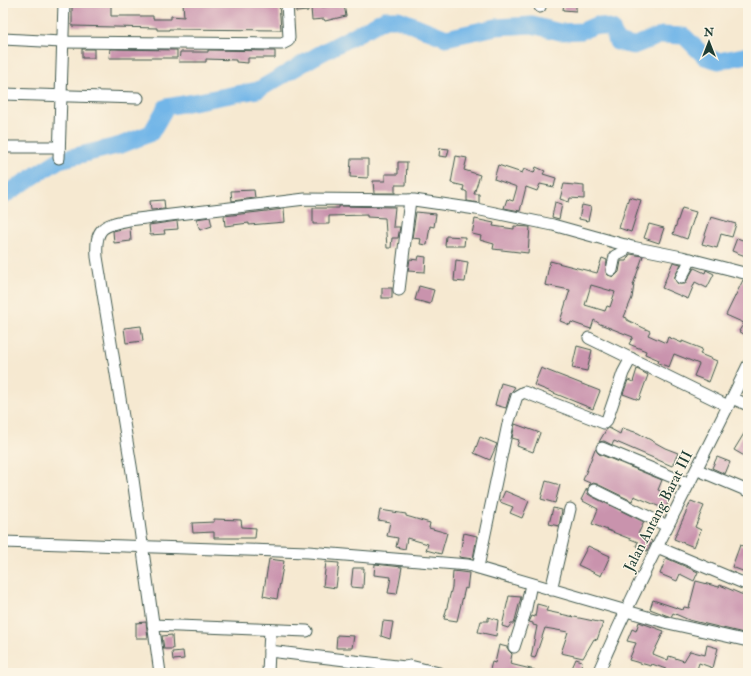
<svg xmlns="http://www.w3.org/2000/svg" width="751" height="676" font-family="'IM FELL Double Pica',serif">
  <rect width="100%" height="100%" fill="#fcf5e5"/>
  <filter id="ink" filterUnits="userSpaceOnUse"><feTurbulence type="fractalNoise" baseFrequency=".025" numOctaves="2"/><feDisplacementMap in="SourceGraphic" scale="8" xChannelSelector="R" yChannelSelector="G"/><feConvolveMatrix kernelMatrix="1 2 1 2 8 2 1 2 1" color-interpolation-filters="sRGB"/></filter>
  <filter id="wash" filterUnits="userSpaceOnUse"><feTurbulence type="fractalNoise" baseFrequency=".012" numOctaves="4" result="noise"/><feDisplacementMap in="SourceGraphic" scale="16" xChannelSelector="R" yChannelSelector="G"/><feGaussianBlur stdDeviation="0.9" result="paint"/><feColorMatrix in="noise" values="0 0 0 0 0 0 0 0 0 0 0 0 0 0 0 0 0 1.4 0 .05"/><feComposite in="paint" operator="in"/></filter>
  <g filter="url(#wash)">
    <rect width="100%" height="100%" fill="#f6e9d1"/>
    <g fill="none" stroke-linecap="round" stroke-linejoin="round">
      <polyline stroke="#72b6e8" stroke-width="17" points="3,196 59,160 121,145 151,133 166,107 258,90 316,56 385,19 398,19 446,38 496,27 532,25 560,32 582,31 596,25 612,29 617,42 633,46 662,35 684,36 705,57 719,61 748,55"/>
    </g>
    <g id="blocks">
      <g fill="#c993ad" fill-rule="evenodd">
        <polygon points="72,3 111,3 111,16 153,16 153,19 171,19 171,16 184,17 183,3 279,3 281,30 169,29 169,30 157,30 157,28 72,26"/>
        <polygon points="295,3 308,3 308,11 296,12"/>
        <polygon points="564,3 576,3 576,11 563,10"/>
        <polygon points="344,5 346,16 325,21 324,19 312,20 311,8"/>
        <rect x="82" y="49" width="12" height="9"/>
        <polygon points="110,49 177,50 177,58 109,58"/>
        <polygon points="208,50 275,51 275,58 248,58 248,63 236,62 236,60 206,59 206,62 179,62 180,52 208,52"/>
        <polygon points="440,148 449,149 447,157 439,156"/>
        <polygon points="456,156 467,158 464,170 480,175 474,194 479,194 479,203 467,201 467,192 463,190 464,186 451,183"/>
        <polygon points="351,159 368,159 368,178 350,177"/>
        <polygon points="398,162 407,162 406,185 395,185 395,193 374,193 373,181 385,181 385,174 398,174"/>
        <polygon points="498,165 522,173 524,169 534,173 536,167 545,171 543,174 556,178 554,187 540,184 537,191 526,187 520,211 504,208 507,199 513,201 517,187 494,179"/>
        <polygon points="564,184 584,186 584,199 570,198 569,202 560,199"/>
        <polygon points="254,190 255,198 232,201 231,191"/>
        <polygon points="629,197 641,200 631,232 619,228"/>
        <polygon points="164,200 165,209 151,210 150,201"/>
        <polygon points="555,202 562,204 559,219 552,217"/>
        <polygon points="582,205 591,207 588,221 579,219"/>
        <polygon points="339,206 395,207 393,227 400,227 398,238 392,238 391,248 387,248 385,218 367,217 367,215 329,216 329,224 313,224 313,208 339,208"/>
        <polygon points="682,208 696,212 687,239 673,234"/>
        <polygon points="284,209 285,222 249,225 249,223 225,226 224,216"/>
        <polygon points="416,212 436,214 434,227 430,226 427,245 420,244 421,239 412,238"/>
        <polygon points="210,217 212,226 200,230 196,219"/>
        <polygon points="711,217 736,224 732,237 721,234 717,248 702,244"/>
        <polygon points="475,219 494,223 493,226 514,229 514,226 530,227 528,253 493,249 494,244 480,240 481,236 472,234"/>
        <polygon points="177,221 178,229 164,230 165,234 150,235 149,225"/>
        <polygon points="649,224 664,228 659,243 644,238"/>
        <polygon points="130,227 131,241 114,243 113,231"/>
        <polygon points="446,236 465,237 464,246 445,246"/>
        <polygon points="737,238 748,242 748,257 732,251"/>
        <path d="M630,254L643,256L633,285H634L632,298L624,317L627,318V320L650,331L648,335L666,343L668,337L682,343V341L702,349L700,354L717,361L709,382L694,376L699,364L674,354L669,367L658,363L659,360L645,354L646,351L629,344L633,337L600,324L594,320L591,329L571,322L570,325L560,321L570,290L545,285L550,261L597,273L602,258L607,260L606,273L608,275L614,277L619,272L621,261H626ZM591,285L615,292L610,307L607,306L605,311L585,305Z"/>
        <polygon points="419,256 426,257 425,272 408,271 410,259 418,260"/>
        <polygon points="456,260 468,262 465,282 454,281"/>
        <polygon points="673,262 681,264 674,278 678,284 685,284 694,268 705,273 706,270 714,274 707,288 695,282 688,299 662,288"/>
        <polygon points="743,280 748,281 748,337 739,331 744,323 726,315"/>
        <polygon points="419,286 434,290 430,304 415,300"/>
        <rect x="382" y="288" width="10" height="10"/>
        <polygon points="141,326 143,341 126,343 124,328"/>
        <polygon points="577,346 592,350 587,371 572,368"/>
        <polygon points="541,368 600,391 593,409 534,385"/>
        <polygon points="637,369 648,375 639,400 623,394 628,380 633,382"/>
        <polygon points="501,383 515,387 510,394 506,408 495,405"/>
        <polygon points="515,424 540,433 533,452 517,446 519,440 512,438"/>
        <polygon points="748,427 748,458 734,450"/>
        <polygon points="609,428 620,434 622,428 638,433 665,448 678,453 672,466 614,441 612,445 604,441 599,442 606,430"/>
        <polygon points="480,437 497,444 490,460 474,453"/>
        <polygon points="595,449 599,454 662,480 658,490 671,496 665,509 634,496 632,501 597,484 593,483 589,486 590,483 583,480"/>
        <polygon points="717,457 730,462 725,474 712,468"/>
        <polygon points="546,481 560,485 555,503 541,499"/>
        <polygon points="587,488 588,494 591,496 644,522 638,534 652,541 647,551 636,546 638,542 592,524 598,509 581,500"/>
        <polygon points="505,491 529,501 522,518 510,513 513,507 500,502"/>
        <polygon points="691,501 704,506 695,527 701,530 694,547 674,539"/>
        <polygon points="553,508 562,510 559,526 549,524"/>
        <polygon points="380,510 406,514 406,516 430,523 429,528 447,533 441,554 426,550 428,544 407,538 405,549 396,547 398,538 387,536 390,522 378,520"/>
        <polygon points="214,519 241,520 242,527 256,528 255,538 214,538 214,532 193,533 192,523 214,522"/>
        <polygon points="464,533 477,536 473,559 459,557"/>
        <polygon points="740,545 748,548 748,573 732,567"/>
        <polygon points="588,546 610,556 601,576 578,565"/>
        <polygon points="666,558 698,572 694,581 680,574 677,581 660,574"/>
        <polygon points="269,559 284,561 277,599 263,596"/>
        <polygon points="326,562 339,563 336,588 323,586"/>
        <polygon points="375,564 402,567 397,594 388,593 391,577 374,575"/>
        <polygon points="353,568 364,568 363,588 351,587"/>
        <polygon points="453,571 469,573 467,589 465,588 457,621 444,619 452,587"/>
        <polygon points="696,581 719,587 720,585 748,597 748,634 689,620 673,613 671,617 650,609 653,600 683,610 684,607 689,608"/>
        <polygon points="509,596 521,597 514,624 511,624 508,628 502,626"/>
        <polygon points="537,604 548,607 546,611 603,623 597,640 594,639 583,658 561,653 568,632 545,628 535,658 531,657 537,626 533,625 533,623 529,622 532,616 535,617"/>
        <polygon points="488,617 498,620 496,636 478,632 481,621 488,621"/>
        <polygon points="383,621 393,622 390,639 381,636"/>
        <polygon points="146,622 148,638 136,638 136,623"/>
        <polygon points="639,622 664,631 653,654 668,660 669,656 684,661 690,651 705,655 707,645 718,648 713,668 699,663 696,673 674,673 674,672 652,664 651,666 629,660 636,643 627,641 632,629 636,631"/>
        <polygon points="172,635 173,649 164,649 162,636"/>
        <polygon points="337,635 354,636 352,648 336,648"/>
        <polygon points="499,645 507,647 509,651 512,654 510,664 535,670 535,673 489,673 492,662 495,663"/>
        <polygon points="183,651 184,659 173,660 172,652"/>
        <polygon points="576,659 582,661 580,671 572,668"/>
      </g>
    </g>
  </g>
  <g filter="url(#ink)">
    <use href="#blocks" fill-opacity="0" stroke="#3f574c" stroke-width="1"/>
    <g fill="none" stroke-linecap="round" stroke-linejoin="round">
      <g stroke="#3f574c" stroke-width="13">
        <g id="minor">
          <polyline points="540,7 541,3"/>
          <polyline points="3,39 62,42 282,44 288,41 289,38 287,3"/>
          <polyline points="3,94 138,98"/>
          <polyline points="3,147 59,147"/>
          <polyline points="59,158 64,3"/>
          <polyline points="612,270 615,256 623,252 626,245"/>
          <polyline points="681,278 691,259"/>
          <polyline points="399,290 410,200"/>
          <polyline points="589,338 728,406"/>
          <polyline points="732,398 748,405"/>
          <polyline points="602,448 689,484"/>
          <polyline points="698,470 748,491"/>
          <polyline points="594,490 667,526"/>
          <polyline points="3,542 308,552 468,565 668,623 748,641"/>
          <polyline points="657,547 748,585"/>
          <polyline points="478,567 508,424 517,396 524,392 604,423 607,420 623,373 631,358"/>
          <polyline points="551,590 570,509"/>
          <polyline points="153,625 307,631"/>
          <polyline points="270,630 269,651 405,667 410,666 439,673"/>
          <polyline points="514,647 525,613 531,584"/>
          <path d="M160,673L132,472L97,257C95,228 102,225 129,220L305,199L414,200L476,209L553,225L632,247L682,257L748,274"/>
          <polyline points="268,673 269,651"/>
          <path d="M598,673C643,568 699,468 748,365"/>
        </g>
      </g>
      <use href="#minor" stroke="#fff" stroke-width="11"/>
    </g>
  </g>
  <g text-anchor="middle" stroke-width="3" stroke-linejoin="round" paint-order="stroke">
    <g font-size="15" fill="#1f3d34" stroke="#fcf5e5">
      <text transform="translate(658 511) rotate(-63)" y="5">Jalan Antang Barat III</text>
    </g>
  </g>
  <rect width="751" height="676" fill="none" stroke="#fcf5e5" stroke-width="16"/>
  <g transform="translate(709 42)" stroke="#fcf5e5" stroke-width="3" paint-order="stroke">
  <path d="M0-3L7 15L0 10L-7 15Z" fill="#1f3d34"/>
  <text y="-6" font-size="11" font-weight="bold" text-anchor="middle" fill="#1f3d34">N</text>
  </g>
</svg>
